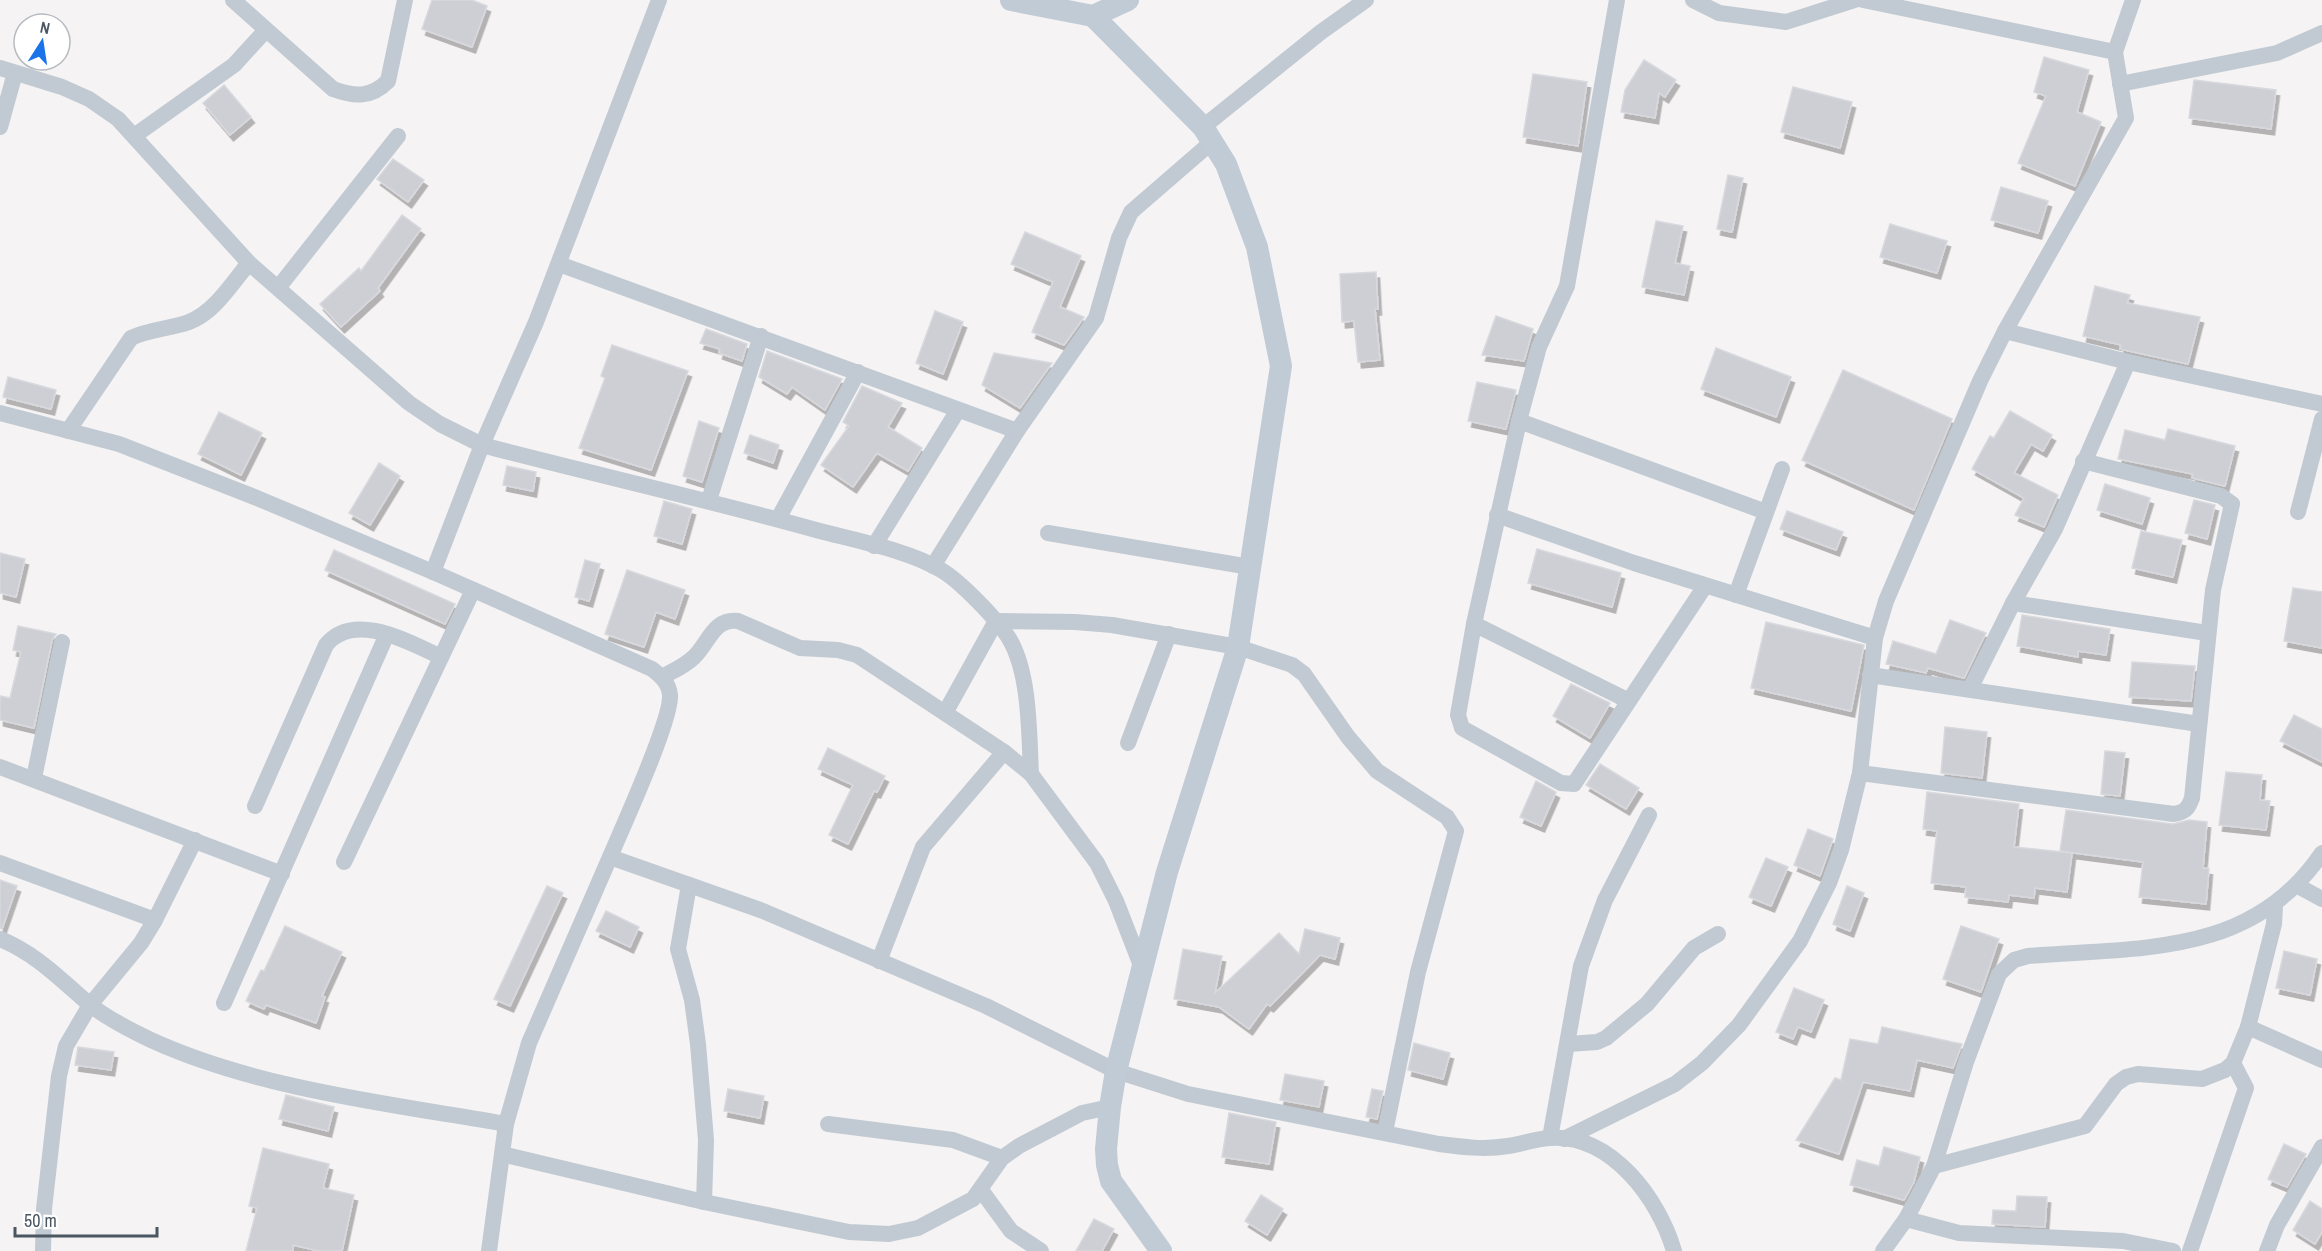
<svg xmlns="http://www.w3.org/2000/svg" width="2322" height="1251" font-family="'Archivo Narrow',sans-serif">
  <defs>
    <filter id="shadow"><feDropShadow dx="3.5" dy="6" stdDeviation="0" flood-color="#0004"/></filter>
  </defs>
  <rect width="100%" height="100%" fill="#f5f3f3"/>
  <g fill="#cdcfd5" stroke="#d7d9de" stroke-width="1.5" filter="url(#shadow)">
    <polygon points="432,0 472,0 487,6 472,47 422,29"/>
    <polygon points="2044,57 2089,70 2077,112 2101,122 2075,186 2018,163 2046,96 2034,92"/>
    <polygon points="1644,60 1676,80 1665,97 1659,93 1655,118 1621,112 1625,90"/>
    <polygon points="1533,74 1587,82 1578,146 1523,137"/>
    <polygon points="2194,80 2276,90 2271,129 2189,118"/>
    <polygon points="224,85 251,117 230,135 203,103"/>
    <polygon points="1793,87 1852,102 1840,148 1781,132"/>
    <polygon points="393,159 424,180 408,202 377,179"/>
    <polygon points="1728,175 1743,178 1732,232 1717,229"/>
    <polygon points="2001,187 2048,201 2038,233 1991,220"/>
    <polygon points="402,215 421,229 378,288 380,291 341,327 320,304 359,268 361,271"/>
    <polygon points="1656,221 1683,226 1675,263 1690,266 1684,295 1642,287"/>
    <polygon points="1890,224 1947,241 1937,273 1880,257"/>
    <polygon points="1025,232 1081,256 1060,307 1084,317 1064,345 1032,332 1053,282 1011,264"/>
    <polygon points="1376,272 1378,309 1375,309 1380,360 1358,362 1354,321 1342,322 1340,274"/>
    <polygon points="2095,286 2130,295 2127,303 2200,317 2188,364 2120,349 2121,345 2083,336"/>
    <polygon points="935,311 963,322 943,374 916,363"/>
    <polygon points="1496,316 1533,329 1524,361 1482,355"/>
    <polygon points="706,329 747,344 742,361 719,353 720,349 700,343"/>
    <polygon points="612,345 688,371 651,470 579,448 605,378 601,376"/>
    <polygon points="1716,348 1791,377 1776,417 1701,389"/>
    <polygon points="767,351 842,379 825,410 792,387 787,394 759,377"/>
    <polygon points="994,353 1052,363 1020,408 982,385"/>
    <polygon points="1843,370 1952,419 1914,510 1802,460"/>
    <polygon points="8,377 56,390 51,409 3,397"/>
    <polygon points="1477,382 1516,390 1506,429 1468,421"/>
    <polygon points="862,386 902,403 888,427 922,448 908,471 877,453 853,487 821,465 849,426 843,422"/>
    <polygon points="2010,411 2052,435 2043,451 2031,444 2014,473 2058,495 2044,527 2015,515 2024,498 1972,469 1990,436 1994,438"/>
    <polygon points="219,412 262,433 241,475 198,454"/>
    <polygon points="699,421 719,428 702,482 683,476"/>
    <polygon points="2168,429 2235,446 2225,486 2192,478 2193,474 2118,459 2125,430 2165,440"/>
    <polygon points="750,435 779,445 773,463 744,453"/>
    <polygon points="379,463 400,476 370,525 349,513"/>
    <polygon points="507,466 536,472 533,491 503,485"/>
    <polygon points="2105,484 2150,498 2142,524 2097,510"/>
    <polygon points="2194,500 2215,505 2207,539 2185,533"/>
    <polygon points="664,501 692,509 682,544 654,536"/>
    <polygon points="1787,511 1843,532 1836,550 1780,529"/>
    <polygon points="2141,531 2182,540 2173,577 2132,568"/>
    <polygon points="1537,549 1621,573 1612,607 1528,583"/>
    <polygon points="334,550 455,604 445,624 325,570"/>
    <polygon points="0,553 25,559 16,597 0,593"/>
    <polygon points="585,560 600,564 589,601 575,597"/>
    <polygon points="627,570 685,590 675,619 656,612 644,647 605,634"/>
    <polygon points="2293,588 2322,592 2322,648 2284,641"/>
    <polygon points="2022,615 2110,629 2106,655 2078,651 2078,657 2017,646"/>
    <polygon points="1950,620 1986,633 1964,678 1928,668 1926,673 1886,664 1893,641 1936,654"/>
    <polygon points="1766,622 1864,645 1851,711 1751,688"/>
    <polygon points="18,626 56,634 52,640 34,728 0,720 0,696 10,698 21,652 13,650"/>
    <polygon points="2132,662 2195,666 2191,701 2129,697"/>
    <polygon points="1571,684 1610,703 1590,738 1553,716"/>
    <polygon points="2294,715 2322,729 2322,762 2280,741"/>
    <polygon points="1945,727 1987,732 1982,778 1941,773"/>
    <polygon points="828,748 885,776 877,792 874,791 848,844 829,835 853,785 818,769"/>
    <polygon points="2105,751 2125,753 2120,796 2101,794"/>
    <polygon points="1600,764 1639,788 1626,809 1586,785"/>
    <polygon points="2226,772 2262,775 2260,800 2270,801 2266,830 2219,825"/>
    <polygon points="1536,781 1556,792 1541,826 1520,817"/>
    <polygon points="1927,792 2019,804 2014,847 2072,853 2067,892 2035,888 2034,898 2009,895 2008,902 1965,897 1966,887 1931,883 1937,831 1923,829"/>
    <polygon points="2066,810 2173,824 2189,820 2207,822 2203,868 2209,869 2206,904 2139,897 2143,862 2060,851"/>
    <polygon points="1808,829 1833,839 1820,876 1794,865"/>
    <polygon points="1766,858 1788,867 1771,906 1749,897"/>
    <polygon points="0,880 17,886 2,929 0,928"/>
    <polygon points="547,886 563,893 510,1006 494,999"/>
    <polygon points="1847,886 1864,893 1850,931 1833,924"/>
    <polygon points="606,911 639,927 630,947 596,931"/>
    <polygon points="285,926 342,952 322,996 325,997 316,1023 266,1005 264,1009 246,1001 261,970 264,971"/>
    <polygon points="1961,926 1999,939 1981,992 1943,979"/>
    <polygon points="1305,929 1340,938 1335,959 1320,955 1270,1006 1267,1004 1249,1029 1219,1007 1174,999 1183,949 1222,956 1215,993 1279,933 1299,954"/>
    <polygon points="2284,951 2317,959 2310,995 2276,988"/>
    <polygon points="1794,988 1824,1000 1811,1032 1798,1027 1793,1039 1776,1032"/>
    <polygon points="1882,1027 1962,1044 1953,1068 1917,1060 1910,1091 1863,1082 1839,1154 1796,1140 1835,1078 1841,1080 1850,1039 1878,1044"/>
    <polygon points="1414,1043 1450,1053 1443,1079 1408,1070"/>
    <polygon points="78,1047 114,1052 111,1070 75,1065"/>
    <polygon points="1285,1074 1324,1081 1319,1107 1280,1100"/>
    <polygon points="728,1089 764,1096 760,1118 724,1111"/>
    <polygon points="1372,1089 1383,1091 1377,1119 1366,1117"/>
    <polygon points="286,1095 334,1107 328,1131 279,1119"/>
    <polygon points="1229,1113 1276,1122 1269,1164 1222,1157"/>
    <polygon points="2284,1144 2306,1154 2287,1187 2268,1179"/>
    <polygon points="1884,1147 1920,1157 1914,1182 1904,1200 1850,1185 1857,1160 1879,1166"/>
    <polygon points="263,1148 329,1164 323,1188 354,1195 342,1251 319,1251 293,1245 293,1251 246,1251 257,1208 249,1206"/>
    <polygon points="1261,1195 1283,1209 1267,1235 1245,1221"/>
    <polygon points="2017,1196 2047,1197 2045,1227 1992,1224 1993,1210 2016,1211"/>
    <polygon points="2310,1201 2322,1209 2322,1232 2315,1244 2293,1230"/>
    <polygon points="1094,1219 1114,1229 1102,1251 1076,1251"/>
  </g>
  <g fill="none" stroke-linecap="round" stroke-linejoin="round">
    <g stroke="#c1cad2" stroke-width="16">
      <path d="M233,0L333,89C355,97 371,98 388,81L405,0"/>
      <polyline points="1617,0 1567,286 1539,347 1519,421 1474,624 1458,715 1462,728 1561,783 1574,784 1705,586"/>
      <polyline points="1693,0 1719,13 1786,22 1855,0"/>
      <polyline points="2115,52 2133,0"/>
      <path d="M0,68L62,87L89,99L118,119L249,263L409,403L440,424L482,445C593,474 705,499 816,530C853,540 908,550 941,570C960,581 999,621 1010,640C1030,675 1029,734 1031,774"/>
      <polyline points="2120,84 2277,53 2322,33"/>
      <polyline points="0,127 15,73"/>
      <polyline points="1203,127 1321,32 1366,0"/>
      <polyline points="134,136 234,65 266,30"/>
      <polyline points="559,264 1017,431"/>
      <polyline points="278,288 398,136"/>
      <polyline points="2005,331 2128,362 2322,404"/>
      <path d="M0,413L119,444L257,498L433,572L652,669C661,676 669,683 670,695C672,720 622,828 610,857L763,911L986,1006L1116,1071L1188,1094L1439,1144C1462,1147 1485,1150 1508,1146C1522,1144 1535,1139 1549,1138C1611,1133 1659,1199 1674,1251"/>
      <polyline points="1519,421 1766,512"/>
      <path d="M68,431L131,338C150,329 170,329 189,322C215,312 232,283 249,263"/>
      <polyline points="709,500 761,336"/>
      <polyline points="2298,512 2322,419"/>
      <polyline points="1497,515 1634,563 1875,638"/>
      <polyline points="778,519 858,372"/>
      <polyline points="1048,533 1250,567"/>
      <polyline points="874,546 958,410"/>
      <polyline points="933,566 1017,431 1096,318 1119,238 1131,212 1213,141"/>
      <polyline points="433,572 482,445 536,322 659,0"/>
      <polyline points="1736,595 1782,469"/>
      <polyline points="2013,603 2207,633"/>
      <polyline points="1474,624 1627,700"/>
      <polyline points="1870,675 2199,724"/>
      <path d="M662,677C673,671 685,666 694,657C709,643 713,618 738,621L800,648L838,650L857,655L1004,752L1031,774L1097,863L1116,901L1142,968"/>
      <polyline points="1970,689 2013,603 2055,529 2128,362"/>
      <polyline points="945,713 996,621 1075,622 1112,625 1238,647 1292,665 1304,674 1348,737 1377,771 1447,817 1456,831 1418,972 1385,1132"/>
      <polyline points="1128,743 1169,634"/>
      <polyline points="0,767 282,874"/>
      <path d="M1860,773L2174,814C2185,812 2188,809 2192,798L2213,590L2232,504L2221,496L2083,461"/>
      <polyline points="34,778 62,642"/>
      <path d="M255,806L326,645C354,610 410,643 441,657"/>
      <polyline points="344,862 473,590"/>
      <polyline points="0,863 155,920"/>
      <polyline points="689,885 678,949 692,1000 698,1044 706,1140 704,1202"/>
      <polyline points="2298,886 2322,899"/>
      <path d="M0,939C35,953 60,979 88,1003C106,1018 130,1030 151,1040C258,1089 391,1104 506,1124"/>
      <polyline points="879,961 923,847 1004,752"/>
      <polyline points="224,1003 387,634"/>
      <polyline points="2248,1027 2322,1060"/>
      <polyline points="1568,1044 1597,1042 1606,1038 1647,1004 1694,948 1718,934"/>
      <polyline points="828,1124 953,1140 1002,1158"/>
      <polyline points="1550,1138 1581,966 1605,900 1649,815"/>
      <polyline points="1564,1139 1675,1084 1702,1063 1739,1025 1800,941 1829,883 1841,850 1860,773 1875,638 1886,601 1980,381 2005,331 2126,118 2115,52 1863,0"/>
      <polyline points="502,1154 704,1202 849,1232 889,1234 918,1228 973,1199 1002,1158 1019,1146 1082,1113 1110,1107"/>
      <polyline points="1934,1166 2085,1126 2116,1084 2126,1077 2138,1074 2202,1079 2225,1070 2233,1063 2248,1027 2274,924 2275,906"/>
      <polyline points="981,1190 1011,1231 1041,1251"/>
      <polyline points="1906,1219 1959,1233 2123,1241 2173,1251"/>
      <polyline points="43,1251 44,1209 59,1076 66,1046 90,1005 141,943 155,920 195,840"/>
      <polyline points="489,1251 506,1124 529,1043 610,857"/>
      <path d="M1883,1251L1906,1219L1934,1166L1966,1062L1999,974L2014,960L2028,956C2140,947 2252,957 2322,853"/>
      <polyline points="2190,1251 2246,1088 2233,1063"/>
      <polyline points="2267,1251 2277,1225 2322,1147"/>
    </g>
    <g stroke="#c1cbd6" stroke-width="22">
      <polyline points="1011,0 1093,16 1128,0"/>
      <polyline points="1093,16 1203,127 1226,164 1257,247 1281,366 1238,647 1167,872 1116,1071 1110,1107 1106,1149 1107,1165 1111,1181 1161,1251"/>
    </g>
  </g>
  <g transform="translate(42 42) rotate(12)"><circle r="28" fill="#ffffff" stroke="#b7bbc0" stroke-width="1.5"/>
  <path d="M0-4.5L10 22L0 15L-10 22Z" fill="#1a73e8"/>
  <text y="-9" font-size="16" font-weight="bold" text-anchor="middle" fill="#4a5661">N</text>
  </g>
  <path d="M15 1227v9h142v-9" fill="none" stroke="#4a5661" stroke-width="3"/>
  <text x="24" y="1227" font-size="18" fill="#4a5661" stroke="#ffffff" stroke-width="4.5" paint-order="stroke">50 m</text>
</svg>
